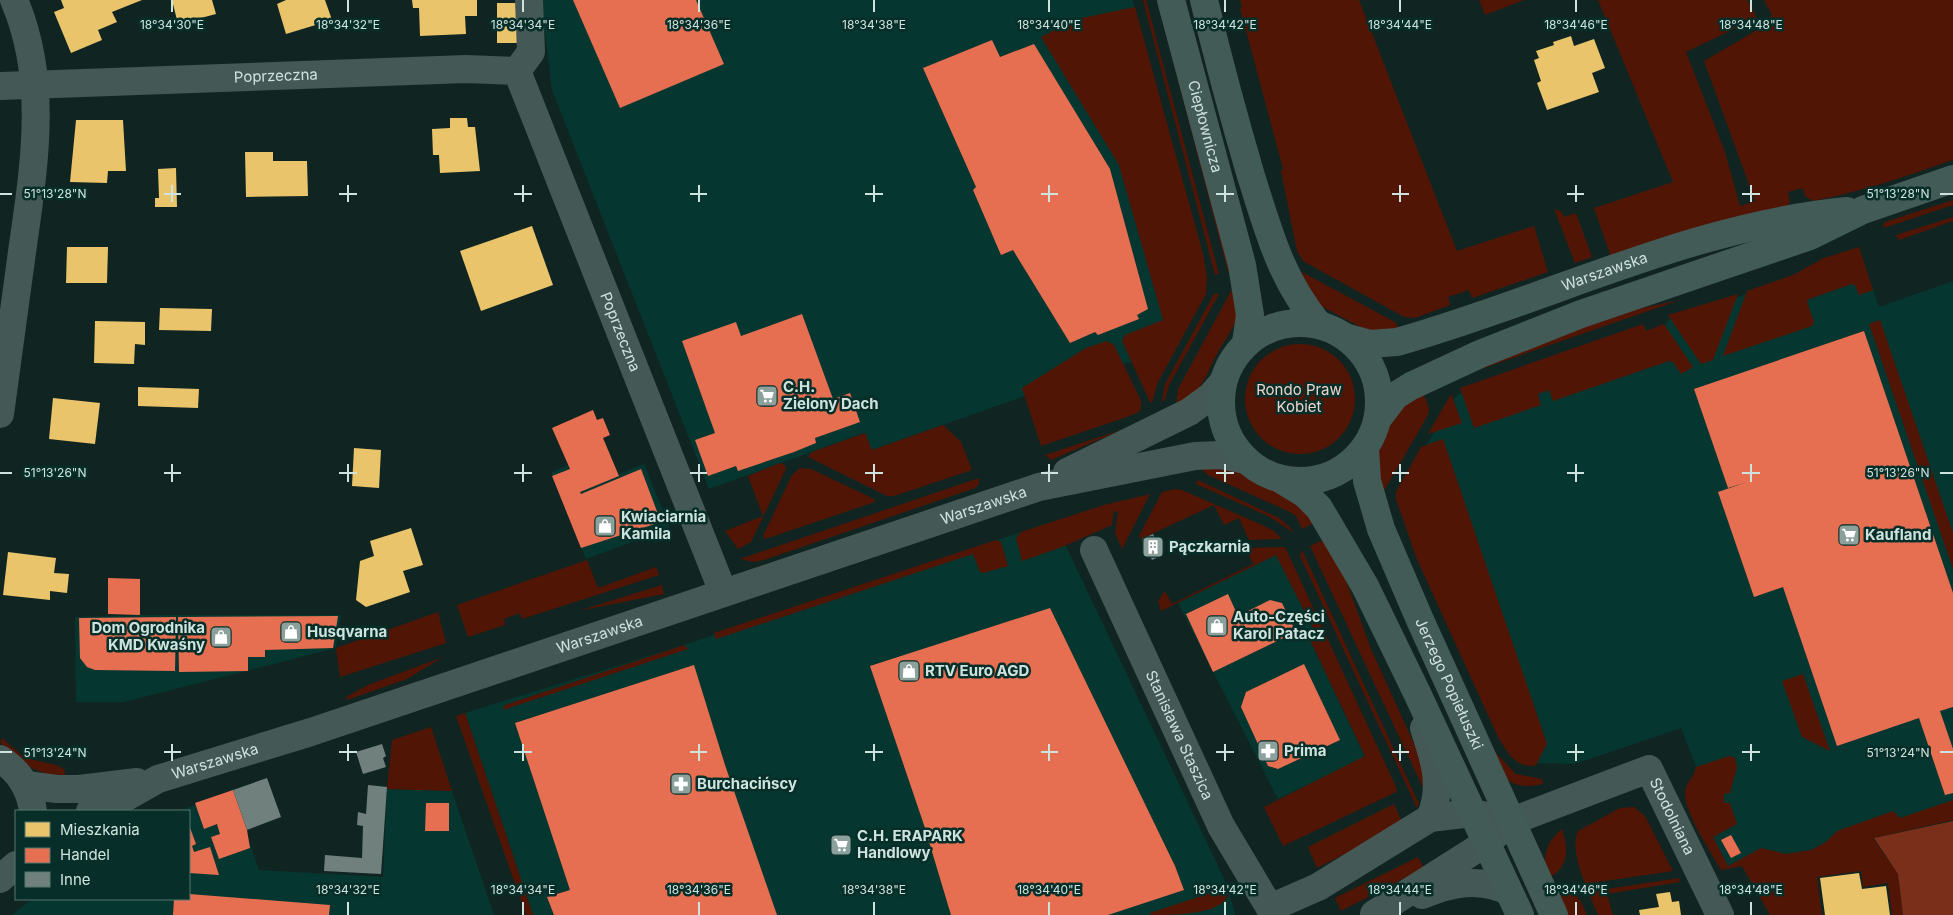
<svg xmlns="http://www.w3.org/2000/svg" width="1953" height="915" font-family="Inter,sans-serif">
  <rect width="100%" height="100%" fill="#102522"/>
  <g fill="#063630">
    <polygon points="541,0 1133,0 1147,60 1163,152 1163,351 1025,396 871,450 864,433 709,489 552,90"/>
    <polygon points="1859,250 1879,307 1953,281 1953,817 1723,870 1704,835 1697,769 1681,728 1575,764 1534,763 1398,497 1451,401 1464,390 1664,327 1671,316 1723,302 1794,278"/>
    <polygon points="644,464 670,528 586,559 551,473 567,465 579,490"/>
    <polygon points="1054,521 1228,887 1235,915 533,915 465,713 684,645"/>
    <polygon points="1276,555 1317,636 1310,640 1365,757 1278,799 1178,603"/>
    <polygon points="140,615 341,615 336,648 124,702 76,702 75,617"/>
    <polygon points="387,789 452,791 494,915 12,915 32,899 189,899 189,811 179,811 232,791 259,870 383,877"/>
  </g>
  <g fill="#511505">
    <polygon points="1133,0 1203,254 1207,277 1206,294 1158,382 1152,403 1150,402 1122,341 1125,335 1163,320 1119,165 1041,37 1077,19 1135,7"/>
    <polygon points="1143,0 1146,0 1219,274 1215,275"/>
    <polygon points="1157,0 1160,0 1234,271 1228,272"/>
    <polygon points="1240,0 1359,0 1457,251 1534,226 1548,272 1472,298 1469,290 1448,297 1450,305 1415,318 1404,317 1303,261 1297,251 1281,171 1283,169 1240,8 1242,7"/>
    <polygon points="1479,0 1524,0 1485,15"/>
    <path d="M1598,0H1747L1757,18L1686,52L1725,152L1740,206L1755,201L1704,61L1764,26L1772,15L1764,0H1953V160C1906,176 1861,192 1813,201L1805,196L1803,188L1788,192L1790,202L1788,206L1611,257L1594,208L1673,182Z"/>
    <polygon points="1953,200 1953,205 1884,228 1883,225 1885,222"/>
    <polygon points="1554,209 1562,212 1564,217 1576,213 1592,257 1575,263"/>
    <polygon points="1953,217 1953,221 1899,240 1896,235"/>
    <polygon points="1859,247 1873,290 1859,295 1855,285 1852,284 1809,299 1807,302 1814,322 1812,326 1723,356 1747,291 1793,275 1824,258"/>
    <polygon points="1300,271 1395,322 1401,331 1380,334 1362,328 1323,307 1314,301"/>
    <path d="M1236,290C1246,315 1228,334 1217,354C1210,366 1207,378 1198,389C1192,395 1183,400 1176,405L1178,389L1231,291Z"/>
    <polygon points="1214,294 1219,294 1169,385 1165,400 1162,402 1165,384"/>
    <polygon points="1738,294 1713,360 1701,364 1668,315"/>
    <polygon points="1680,300 1458,377 1604,316"/>
    <polygon points="1880,320 1953,533 1953,569 1869,324"/>
    <polygon points="1643,324 1646,331 1664,324 1693,367 1681,374 1673,362 1669,361 1553,401 1549,390 1538,394 1541,405 1474,428 1460,388"/>
    <polygon points="1107,341 1114,345 1141,401 1141,408 1139,412 1127,417 1041,446 1022,388 1086,348"/>
    <circle cx="1300" cy="399" r="55"/>
    <polygon points="1423,393 1429,408 1428,415 1385,489 1379,492 1379,449 1392,421 1404,405"/>
    <polygon points="1451,394 1462,423 1428,434"/>
    <polygon points="943,425 961,442 972,470 894,496 887,496 808,457 812,452 865,433 872,450"/>
    <polygon points="1124,429 1051,460 1045,455"/>
    <path d="M1443,439L1547,744L1536,765C1517,770 1507,752 1498,737L1416,557L1396,499V492L1421,447Z"/>
    <polygon points="780,463 784,464 786,469 751,542 738,549 725,531 763,516 748,476"/>
    <polygon points="1199,467 1237,470 1258,483 1291,497 1314,523 1302,529 1296,516 1290,512 1208,475"/>
    <polygon points="800,468 811,469 874,499 875,502 765,539 763,536 792,475"/>
    <polygon points="979,478 979,484 975,488 764,560 754,562 740,559"/>
    <polygon points="1198,480 1279,518 1290,527 1294,533 1268,516 1196,484"/>
    <polygon points="1175,489 1182,490 1262,525 1274,531 1282,539 1249,540 1239,518 1224,525 1214,505 1141,539 1139,536 1162,492"/>
    <polygon points="1150,494 1122,549 1115,533 1118,512 1114,511 1112,525 1062,547 1022,561 1016,538 1021,532 1104,505"/>
    <polygon points="1325,539 1345,578 1371,649 1420,757 1423,768 1424,790 1310,546"/>
    <polygon points="996,540 1001,542 1008,566 983,573 980,572 973,554 716,639 714,633"/>
    <polygon points="1285,547 1397,789 1396,792 1283,846 1264,807 1365,756 1310,640 1317,636 1276,555 1161,611 1158,601 1165,591 1172,604 1253,564 1246,548"/>
    <polygon points="1302,550 1419,804 1417,808 1300,556"/>
    <polygon points="587,560 598,588 656,567 659,575 522,619 520,613 504,619 505,625 468,637 457,605"/>
    <path d="M1409,568L1494,751L1516,774L1542,779L1543,784C1526,788 1511,787 1500,772Z"/>
    <polygon points="662,585 664,594 578,611"/>
    <polygon points="438,612 446,643 340,677 336,648"/>
    <polygon points="684,645 688,649 503,710 505,705"/>
    <polygon points="443,657 407,679 347,700 346,697 368,685"/>
    <polygon points="1803,674 1830,751 1802,737 1782,681"/>
    <polygon points="465,713 533,915 526,915 456,716"/>
    <polygon points="431,727 452,791 387,789 392,740"/>
    <path d="M2,738L25,758L56,765L64,769L66,780C39,773 17,764 0,742Z"/>
    <path d="M1729,756L1735,758L1737,767L1730,793L1724,794V803H1730L1737,824L1713,837L1728,866L1761,848L1786,854L1811,850L1826,842L1837,831L1893,811L1900,818L1953,800V820L1873,838L1898,874L1903,915H1892L1888,883L1863,887L1861,871L1817,877L1822,915H1770L1742,866L1721,870C1711,852 1683,811 1685,792C1686,782 1695,777 1696,767Z"/>
    <polygon points="1394,804 1402,822 1396,828 1317,868 1308,847"/>
    <path d="M1634,807L1645,816L1673,871L1585,884C1580,869 1571,847 1578,831L1620,808Z"/>
    <path d="M1562,829C1569,850 1569,868 1547,879C1542,858 1545,843 1562,829Z"/>
    <polygon points="1418,857 1424,868 1341,911 1335,898"/>
    <polygon points="1679,878 1680,882 1607,894 1613,915 1598,915 1588,892"/>
    <path d="M1228,887C1234,915 1174,915 1151,915L1150,913Z"/>
    <path d="M1564,892C1579,891 1582,904 1587,915H1564L1556,897Z"/>
  </g>
  <polygon fill="#7a2f1a" points="1953,821 1953,915 1903,915 1898,874 1874,838"/>
  <g fill="#e9c46a">
    <polygon points="61,0 142,0 112,12 117,22 98,30 102,40 71,53 54,12 64,8"/>
    <polygon points="172,0 212,0 216,14 178,24"/>
    <polygon points="286,0 325,0 332,20 286,34 277,4"/>
    <polygon points="412,0 477,0 477,16 465,16 466,34 420,36 419,8 413,8"/>
    <polygon points="497,3 518,3 519,43 497,43"/>
    <polygon points="1571,36 1574,46 1594,39 1605,68 1592,73 1599,92 1547,110 1537,83 1541,81 1534,60 1539,58 1536,51 1554,45 1553,42"/>
    <polygon points="450,118 467,118 468,127 475,127 480,171 440,173 439,155 433,155 432,129 450,128"/>
    <polygon points="76,120 123,120 126,171 108,171 107,183 70,182"/>
    <polygon points="245,152 273,152 273,161 307,161 308,196 246,197"/>
    <polygon points="176,168 177,207 155,207 155,198 159,198 158,169"/>
    <polygon points="532,226 553,285 481,311 460,251"/>
    <polygon points="67,247 108,247 107,283 66,283"/>
    <polygon points="160,308 212,309 211,331 159,330"/>
    <polygon points="95,321 145,322 145,345 135,344 134,364 94,363"/>
    <polygon points="138,387 199,389 198,408 138,406"/>
    <polygon points="53,398 100,403 95,444 49,439"/>
    <polygon points="354,448 381,450 379,488 352,486"/>
    <polygon points="411,528 423,565 403,571 410,592 366,607 356,600 360,561 374,556 370,541"/>
    <polygon points="8,552 56,558 54,573 69,574 67,593 50,591 50,600 3,595"/>
    <polygon points="1859,873 1862,889 1886,886 1890,915 1825,915 1820,878"/>
    <polygon points="1670,892 1672,902 1679,901 1681,915 1640,915 1639,910 1659,907 1656,894"/>
  </g>
  <g fill="#e76f51">
    <polygon points="573,0 696,0 724,64 620,108"/>
    <polygon points="992,40 1000,57 1034,44 1110,169 1148,309 1137,315 1139,319 1098,335 1095,332 1070,343 1013,250 1001,255 973,190 976,187 923,68"/>
    <polygon points="802,314 833,399 850,393 860,422 815,438 816,443 794,452 738,471 736,466 708,476 695,440 715,433 682,341 736,322 741,336"/>
    <polygon points="1864,331 1953,593 1953,707 1940,711 1953,749 1953,793 1945,795 1919,718 1837,746 1783,587 1754,597 1718,492 1747,482 1728,488 1694,389"/>
    <polygon points="593,410 597,420 603,418 610,435 603,438 619,476 580,492 581,494 641,469 661,522 581,548 552,476 570,469 552,428"/>
    <polygon points="108,578 140,579 140,615 108,614"/>
    <polygon points="1228,594 1238,616 1270,600 1282,603 1296,632 1213,672 1186,614"/>
    <polygon points="1050,608 1175,866 1184,890 1108,915 951,915 924,825 870,666"/>
    <polygon points="338,616 333,648 265,650 265,657 248,657 248,671 179,672 178,617"/>
    <polygon points="176,617 175,671 95,670 87,667 80,658 79,618"/>
    <polygon points="1304,664 1340,740 1278,769 1268,766 1241,707 1246,692"/>
    <polygon points="694,665 725,765 777,915 554,915 547,897 570,890 515,723"/>
    <polygon points="233,790 247,830 250,848 219,859 211,837 220,834 217,824 204,829 195,803"/>
    <polygon points="426,803 449,803 449,831 425,831"/>
    <polygon points="189,825 196,844 192,846 194,852 210,847 219,875 189,873"/>
    <polygon points="1731,835 1741,853 1731,858 1721,840"/>
    <polygon points="189,894 330,905 329,915 173,915 174,899 189,899"/>
  </g>
  <g fill="#6f807d">
    <polygon points="1153,534 1163,555 1152,560 1142,539"/>
    <polygon points="382,744 386,756 383,758 386,767 363,774 356,752"/>
    <polygon points="267,778 281,817 247,830 233,790"/>
    <polygon points="368,785 387,787 381,874 324,871 325,855 362,858 363,826 357,825 358,812 366,814"/>
  </g>
  <g fill="none" stroke-linecap="round" stroke-linejoin="round">
    <g stroke="#445956" stroke-width="28">
      <polyline points="517,71 531,52 529,0"/>
      <path id="s1" d="M0,86L466,69L517,71L723,592"/>
      <path d="M0,414C7,360 15,306 22,252C34,167 49,81 14,0"/>
      <path id="s2" d="M1094,550L1221,826L1274,915"/>
      <path d="M1424,728C1434,758 1444,787 1430,818"/>
      <path d="M1422,895C1451,883 1478,877 1508,891"/>
      <polyline points="1270,908 1318,887 1430,818 1472,813 1496,818"/>
      <path id="s3" d="M1374,914L1486,843L1512,821L1649,769L1720,915"/>
    </g>
    <g stroke="#445956" stroke-width="28">
      <polyline points="1067,472 1189,412 1211,396 1223,382"/>
      <path d="M0,759C19,771 30,789 33,811"/>
      <polyline points="26,785 57,789 79,789 137,782"/>
      <path id="s4" d="M90,811L128,796L158,779L311,732L1039,487L1195,456L1220,455L1246,460"/>
      <polyline points="0,879 16,865"/>
    </g>
    <g stroke="#425b57" stroke-width="28">
      <path id="s5" d="M1171,0L1242,265L1250,315L1246,343"/>
      <path d="M1204,0C1218,59 1234,118 1251,176C1269,232 1280,277 1318,324"/>
      <circle cx="1300" cy="402" r="79"/>
      <path id="s6" d="M1348,338L1370,344L1397,342C1547,300 1690,226 1847,211"/>
      <polyline points="1379,417 1395,396 1411,386 1480,354 1581,314 1810,236 1863,210 1953,179"/>
      <path id="s7" d="M1365,448L1367,481L1381,529L1420,620L1554,915"/>
      <polyline points="1282,480 1305,494 1319,508 1365,586 1417,693 1520,915"/>
    </g>
  </g>
  <path fill="none" stroke="#cfe3de" stroke-width="2" d="M172,0V12M348,0V12M523,0V12M699,0V12M874,0V12M1049,0V12M1225,0V12M1400,0V12M1576,0V12M1751,0V12M172,185V202M348,185V202M523,185V202M699,185V202M874,185V202M1049,185V202M1225,185V202M1400,185V202M1576,185V202M1751,185V202M0,194H12M164,194H181M339,194H357M514,194H532M690,194H707M865,194H883M1041,194H1058M1216,194H1234M1392,194H1409M1567,194H1584M1742,194H1760M1940,194H1953M172,464V482M348,464V482M523,464V482M699,464V482M874,464V482M1049,464V482M1225,464V482M1400,464V482M1576,464V482M1751,464V482M0,473H12M164,473H181M339,473H357M514,473H532M690,473H707M865,473H883M1041,473H1058M1216,473H1234M1392,473H1409M1567,473H1584M1742,473H1760M1940,473H1953M172,744V761M348,744V761M523,744V761M699,744V761M874,744V761M1049,744V761M1225,744V761M1400,744V761M1576,744V761M1751,744V761M0,752H12M164,752H181M339,752H357M514,752H532M690,752H707M865,752H883M1041,752H1058M1216,752H1234M1392,752H1409M1567,752H1584M1742,752H1760M1940,752H1953M348,902V915M523,902V915M699,902V915M874,902V915M1049,902V915M1225,902V915M1400,902V915M1576,902V915M1751,902V915"/>
  <defs>
    <g id="supermarket-square" transform="scale(1.125)"><rect x="-9" y="-9" width="18" height="18" rx="4" fill="#8ca09c" stroke="#072e28"/><path d="M-6-5.5h2.5l.6 2H6L4.5 2H-2.5L-4.4-4H-6ZM-1.5 3.2a1.3 1.3 0 1 0 .1 0ZM3 3.2a1.3 1.3 0 1 0 .1 0Z" fill="#fff"/></g>
    <g id="shop-square" transform="scale(1.125)"><rect x="-9" y="-9" width="18" height="18" rx="4" fill="#8ca09c" stroke="#072e28"/><path d="M-5-2.5h2.3a2.7 3.5 0 0 1 5.4 0H5L5.5 6h-11ZM-1.5-2.5h3a1.5 2.3 0 0 0-3 0Z" fill="#fff"/></g>
    <g id="building-square" transform="scale(1.125)"><rect x="-9" y="-9" width="18" height="18" rx="4" fill="#8ca09c" stroke="#072e28"/><path d="M-4-6H4V6H1V3H-1V6H-4ZM-2.5-4.3h1.7v1.8h-1.7ZM.8-4.3h1.7v1.8H.8ZM-2.5-1h1.7V.8h-1.7ZM.8-1h1.7V.8H.8Z" fill="#fff"/></g>
    <g id="pharmacy-square" transform="scale(1.125)"><rect x="-9" y="-9" width="18" height="18" rx="4" fill="#8ca09c" stroke="#072e28"/><path d="M-2-6h4v4h4v4h-4v4h-4v-4h-4v-4h4Z" fill="#fff"/></g>
  </defs>
  <g fill-rule="evenodd">
    <use href="#supermarket-square" x="767" y="396"/>
    <use href="#shop-square" x="605" y="526"/>
    <use href="#supermarket-square" x="1849" y="535"/>
    <use href="#building-square" x="1153" y="547"/>
    <use href="#shop-square" x="1217" y="626"/>
    <use href="#shop-square" x="291" y="632"/>
    <use href="#shop-square" x="221" y="637"/>
    <use href="#shop-square" x="909" y="671"/>
    <use href="#pharmacy-square" x="1268" y="751"/>
    <use href="#pharmacy-square" x="681" y="784"/>
    <use href="#supermarket-square" x="841" y="845"/>
  </g>
  <g text-anchor="middle" stroke-width="5" stroke-linejoin="round" paint-order="stroke">
    <g font-size="15" fill="#cfe3de" stroke="#072e28">
      <text dy="5" stroke="none"><textPath href="#s1" startOffset="276">Poprzeczna</textPath></text>
      <text dy="5" stroke="none"><textPath href="#s5" startOffset="131">Ciepłownicza</textPath></text>
      <text dy="5" stroke="none"><textPath href="#s6" startOffset="269">Warszawska</textPath></text>
      <text dy="5" stroke="none"><textPath href="#s1" startOffset="798">Poprzeczna</textPath></text>
      <text dy="5" stroke="none"><textPath href="#s4" startOffset="945">Warszawska</textPath></text>
      <text dy="5" stroke="none"><textPath href="#s4" startOffset="540">Warszawska</textPath></text>
      <text dy="5" stroke="none"><textPath href="#s7" startOffset="252">Jerzego Popiełuszki</textPath></text>
      <text dy="5" stroke="none"><textPath href="#s2" startOffset="204">Stanisława Staszica</textPath></text>
      <text dy="5" stroke="none"><textPath href="#s4" startOffset="135">Warszawska</textPath></text>
      <text dy="5" stroke="none"><textPath href="#s3" startOffset="366">Stodolniana</textPath></text>
    </g>
    <g font-size="15" font-weight="bold" fill="#cfe3de" stroke="#072e28" text-anchor="start">
      <text x="783" y="392">C.H.<tspan x="783" dy="17">Zielony Dach</tspan></text>
      <text x="621" y="522">Kwiaciarnia<tspan x="621" dy="17">Kamila</tspan></text>
      <text x="1865" y="540">Kaufland</text>
      <text x="1169" y="552">Pączkarnia</text>
      <text x="1233" y="622">Auto-Części<tspan x="1233" dy="17">Karol Patacz</tspan></text>
      <text x="205" y="633" text-anchor="end">Dom Ogrodnika<tspan x="205" dy="17">KMD Kwaśny</tspan></text>
      <text x="307" y="637">Husqvarna</text>
      <text x="925" y="676">RTV Euro AGD</text>
      <text x="1284" y="756">Prima</text>
      <text x="697" y="789">Burchacińscy</text>
      <text x="857" y="841">C.H. ERAPARK<tspan x="857" dy="17">Handlowy</tspan></text>
    </g>
    <g font-size="15" fill="#edd3cb" stroke="#072e28">
      <text x="1299" y="395">Rondo Praw<tspan x="1299" dy="17">Kobiet</tspan></text>
    </g>
  </g>
  <g font-size="12" text-anchor="middle" fill="#cfe3de" stroke="#072e28" stroke-width="5" stroke-linejoin="round" paint-order="stroke">
    <text x="172" y="29">18°34'30"E</text>
    <text x="348" y="29">18°34'32"E</text>
    <text x="523" y="29">18°34'34"E</text>
    <text x="699" y="29">18°34'36"E</text>
    <text x="874" y="29">18°34'38"E</text>
    <text x="1049" y="29">18°34'40"E</text>
    <text x="1225" y="29">18°34'42"E</text>
    <text x="1400" y="29">18°34'44"E</text>
    <text x="1576" y="29">18°34'46"E</text>
    <text x="1751" y="29">18°34'48"E</text>
    <text x="55" y="198">51°13'28"N</text>
    <text x="1898" y="198">51°13'28"N</text>
    <text x="55" y="477">51°13'26"N</text>
    <text x="1898" y="477">51°13'26"N</text>
    <text x="55" y="757">51°13'24"N</text>
    <text x="1898" y="757">51°13'24"N</text>
    <text x="348" y="894">18°34'32"E</text>
    <text x="523" y="894">18°34'34"E</text>
    <text x="699" y="894">18°34'36"E</text>
    <text x="874" y="894">18°34'38"E</text>
    <text x="1049" y="894">18°34'40"E</text>
    <text x="1225" y="894">18°34'42"E</text>
    <text x="1400" y="894">18°34'44"E</text>
    <text x="1576" y="894">18°34'46"E</text>
    <text x="1751" y="894">18°34'48"E</text>
  </g>
  <rect x="15" y="810" width="175" height="90" fill="#072e28" stroke="#577671"/>
  <rect x="25" y="822" width="25" height="15" fill="#e9c46a" stroke="#577671"/>
  <text x="60" y="835" font-size="15" fill="#cfe3de">Mieszkania</text>
  <rect x="25" y="848" width="25" height="15" fill="#e76f51" stroke="#577671"/>
  <text x="60" y="860" font-size="15" fill="#cfe3de">Handel</text>
  <rect x="25" y="872" width="25" height="15" fill="#6f807d" stroke="#577671"/>
  <text x="60" y="885" font-size="15" fill="#cfe3de">Inne</text>
</svg>
